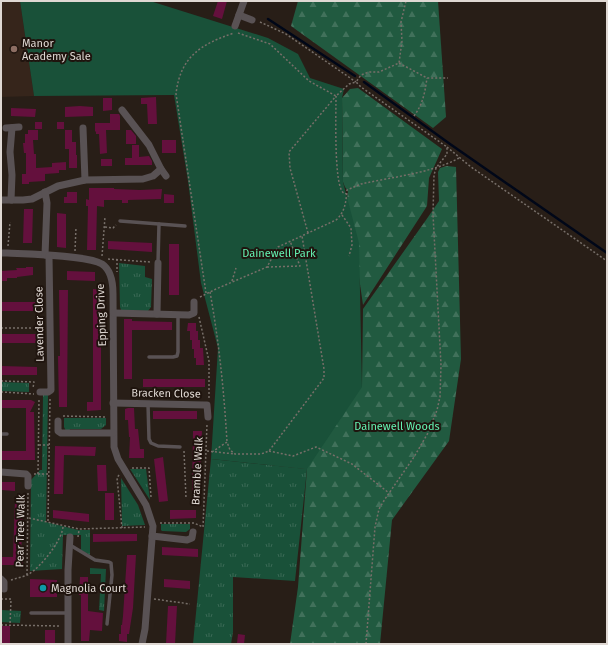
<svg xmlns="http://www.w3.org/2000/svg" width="608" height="645" font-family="'Fira Sans',sans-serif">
  <defs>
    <pattern id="grass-tufts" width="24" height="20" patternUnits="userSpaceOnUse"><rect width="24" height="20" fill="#195139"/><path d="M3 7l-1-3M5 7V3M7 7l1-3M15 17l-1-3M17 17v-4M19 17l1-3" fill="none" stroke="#3a6955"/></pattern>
    <pattern id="forest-firs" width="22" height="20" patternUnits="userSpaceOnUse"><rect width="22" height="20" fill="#215a40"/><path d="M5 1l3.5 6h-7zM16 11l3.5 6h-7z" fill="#41715b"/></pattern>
  </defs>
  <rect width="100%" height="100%" fill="#281e17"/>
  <polygon fill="#36251b" points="1,1 20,1 34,96 1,97"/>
  <g fill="url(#grass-tufts)">
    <polygon points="119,263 145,266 145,277 152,279 151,307 148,311 121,310 120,307"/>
    <polygon points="1,382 29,383 29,392 1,391"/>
    <polygon points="43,395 48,395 46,522 78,530 90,530 90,555 81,550 81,535 63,535 62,569 30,571 31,480 40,470 42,470"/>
    <polygon points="64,418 106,418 106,425 101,429 70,429 69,431 66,431 64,427"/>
    <polygon points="211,459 307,469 295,581 233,577 233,632 231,644 193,644"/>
    <polygon points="130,469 146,469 150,500"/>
    <polygon points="121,478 138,505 145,525 122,526"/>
    <polygon points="161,524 190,524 190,529 186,532 162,531 161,530"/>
    <polygon points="90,568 106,569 104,611 99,610 101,574 90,574"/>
    <polygon points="1,610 21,611 20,623 1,622"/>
  </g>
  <g fill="url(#forest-firs)">
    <polygon points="298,1 438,1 446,117 433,128 291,26"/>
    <polygon points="358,88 442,149 429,178 427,206 363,305 356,256 346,207 348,191 345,187 343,182 342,98 350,89"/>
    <polygon points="447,166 456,167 461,359 449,441 392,520 380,644 290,644 298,587 307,469 270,465 317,395 362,387 363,309 426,220 439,201 438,172 440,168"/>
  </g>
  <polygon fill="#195139" points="20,1 150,1 268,38 298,54 310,78 344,89 342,98 343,182 359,243 362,387 307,469 211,459 218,348 201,283 188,181 174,95 34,96"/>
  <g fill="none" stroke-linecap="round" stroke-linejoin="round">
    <g stroke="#000718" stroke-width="2.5">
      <polyline points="268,19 355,76"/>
      <polyline points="364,82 450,144 607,253"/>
    </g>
  </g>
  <g fill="#64103d">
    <polygon points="218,1 227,1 222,19 213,16"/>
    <polygon points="156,97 157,124 148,124 147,104 141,104 141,98"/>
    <polygon points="103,98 112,98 112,110 103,111"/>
    <polygon points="80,106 93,107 93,116 65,117 65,107"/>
    <polygon points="11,108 36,109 35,117 11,116"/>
    <polygon points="110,114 119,114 120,116 120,130 106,130 107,153 100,154 99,134 96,134 96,132 95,131 95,123 110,123"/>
    <rect x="35" y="122" width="7" height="7"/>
    <rect x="57" y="122" width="7" height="7"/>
    <polygon points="28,130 38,130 38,140 33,140 34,154 36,154 36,168 52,167 52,163 66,162 66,170 59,170 59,173 45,174 45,181 29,182 29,184 22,184 22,174 26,174 26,153 24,153 23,143 25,143 25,134 28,134"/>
    <polygon points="65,130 72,130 72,142 76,142 76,155 77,155 77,168 69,168 69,149 65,149"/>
    <polygon points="126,130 131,130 136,136 136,144 126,144"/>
    <rect x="162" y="140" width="14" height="13"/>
    <polygon points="132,145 139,145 139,157 149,156 152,161 152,165 125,165 125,158 132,158"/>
    <rect x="101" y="159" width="11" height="7"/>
    <polygon points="89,188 114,188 114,189 140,190 162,189 161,199 128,200 128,203 122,203 122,200 104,200 104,207 97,206 96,250 87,250 88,206 86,206 86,199 89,200"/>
    <polygon points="67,192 77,192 77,203 64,203 64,197 67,197"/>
    <polygon points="164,194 174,195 174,203 164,203"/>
    <polygon points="24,209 33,209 32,243 23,243"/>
    <polygon points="57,213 66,214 66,248 57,247"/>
    <polygon points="108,241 152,243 152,252 108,249"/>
    <rect x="169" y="244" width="10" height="51"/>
    <polygon points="26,267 33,267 33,275 17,277 17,278 7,278 7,281 1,281 1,271 17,270 16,268 26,268"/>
    <polygon points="67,271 95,272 95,281 67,280"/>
    <polygon points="93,289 101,290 101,410 87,411 87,402 93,402"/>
    <polygon points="59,290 68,290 67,407 59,407 58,356 60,356"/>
    <rect x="1" y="302" width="35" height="9"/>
    <polygon points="124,319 132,319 132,321 172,322 172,330 132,330 132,379 124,379"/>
    <polygon points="188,323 196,323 196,331 198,331 198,340 200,340 200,348 203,348 204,365 196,365 196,358 194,358 194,349 192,349 192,340 190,340 190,331 187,331"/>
    <rect x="1" y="334" width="35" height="9"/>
    <polygon points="1,366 37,367 37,375 1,375"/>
    <rect x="143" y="379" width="62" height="8"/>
    <polygon points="1,400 31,400 35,402 30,412 34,412 35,460 1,460 1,451 26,451 26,408 1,408"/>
    <polygon points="128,408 134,408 135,429 138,429 140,449 144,449 144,458 129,458 130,437 129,437 128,420 125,420 125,409"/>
    <rect x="153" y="411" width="44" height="8"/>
    <polygon points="193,431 202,431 199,498 192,498"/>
    <polygon points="55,446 96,447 95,456 64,455 63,494 54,494"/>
    <polygon points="163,457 168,501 159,502 154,459"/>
    <polygon points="97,465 106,465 107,491 98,491"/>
    <polygon points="1,482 15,482 15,491 1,490"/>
    <rect x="105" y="493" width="9" height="27"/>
    <polygon points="15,500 23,500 21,557 23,557 23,565 1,565 1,557 13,557"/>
    <polygon points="53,510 89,514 89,522 53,518"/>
    <polygon points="170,510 196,510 196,518 170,519"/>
    <polygon points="93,534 137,534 137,541 93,542"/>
    <polygon points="162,547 198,549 198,557 162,555"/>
    <polygon points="127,555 136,555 133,608 129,634 127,634 127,642 119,641 119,634 121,634 121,625 122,625 123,616"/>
    <polygon points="80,577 88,577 88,611 103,613 102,631 90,630 89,641 81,641 81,595 79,595"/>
    <polygon points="30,579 57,580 57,597 30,597"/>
    <polygon points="164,579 190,581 190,589 164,587"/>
    <polygon points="168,606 177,606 175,644 166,644"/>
    <rect x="1" y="626" width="9" height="18"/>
    <rect x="45" y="630" width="10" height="14"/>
    <polygon points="238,634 245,635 244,644 237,643"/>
  </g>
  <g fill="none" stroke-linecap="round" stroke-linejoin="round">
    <g stroke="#776f69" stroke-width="1.5" stroke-dasharray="2 2" stroke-linecap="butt">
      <polyline points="260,22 286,34 356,82"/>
      <polyline points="238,33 270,44 309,81 336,96 349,84 356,82"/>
      <polyline points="399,63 427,78 448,78"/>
      <path d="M336,96C336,113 334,179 342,191C343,193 344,193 347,194"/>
      <path d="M414,116C423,104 425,92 427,78"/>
      <polyline points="447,147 471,167 607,261"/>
      <polyline points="342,215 351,228 352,245 349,256"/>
      <polyline points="105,227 113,228 116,225"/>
      <polyline points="308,233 290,168 289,152 336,96"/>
      <polyline points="8,246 10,222"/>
      <polyline points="75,251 76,227"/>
      <polyline points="102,256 105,217"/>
      <polyline points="108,259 150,262"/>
      <polyline points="117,259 117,272"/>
      <polyline points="267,267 300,266 290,241"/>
      <polyline points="232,281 236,268"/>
      <path d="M210,292C219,342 224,391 227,442"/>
      <path d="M206,293L176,94C180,57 201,44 234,33"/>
      <path d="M200,297L216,289L267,267L278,247L336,220C345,212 346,202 347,190L361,184C392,177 432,173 459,158"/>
      <polyline points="199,317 209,361 209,398"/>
      <polyline points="1,328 43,328"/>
      <polyline points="1,381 34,382 33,388"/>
      <polyline points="1,392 34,394"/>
      <polyline points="63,416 107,417"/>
      <polyline points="39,445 49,445"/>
      <polyline points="184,451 186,498"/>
      <polyline points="207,451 235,454"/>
      <polyline points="269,451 293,456 316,447 352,464 389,493"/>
      <polyline points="212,452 227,442 230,450 235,454 261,454 269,451 324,378 324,369 302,236"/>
      <polyline points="132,468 149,468 151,497"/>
      <polyline points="34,474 49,474"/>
      <polyline points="38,474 39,398"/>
      <polyline points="119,475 117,478 122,528"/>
      <polyline points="29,518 79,529 145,527"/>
      <polyline points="48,521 50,399"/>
      <polyline points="160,523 194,523 203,527 207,424"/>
      <polyline points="78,537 79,530"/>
      <polyline points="27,575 28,492"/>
      <path d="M11,580C17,578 24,577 29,574C41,567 63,539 63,526"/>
      <polyline points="1,599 11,599 10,625"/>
      <polyline points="154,599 190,604"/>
      <polyline points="1,625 60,626"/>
      <polyline points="366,644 375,527 379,509 385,499 414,457 428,433 437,410 440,397 441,365 433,214 434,175 436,168 447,154 447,147 361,87 356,82 361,75 369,72 379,72 399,63 402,41 401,22 406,1"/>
    </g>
    <g stroke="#595254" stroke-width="3.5">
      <polyline points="120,221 185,226"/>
      <polyline points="158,263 159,224"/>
      <polyline points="149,357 173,357 177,356 178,352 178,315"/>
      <polyline points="148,404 149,439 151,443 158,446 180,447"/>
      <polyline points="1,434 7,434"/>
      <polyline points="70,545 95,560 109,562 111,563 112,575 107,624"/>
      <polyline points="31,613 68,613"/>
    </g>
    <g stroke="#595254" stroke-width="7">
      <polyline points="239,15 252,20"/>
      <polyline points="235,26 244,1"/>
      <polyline points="122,110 149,145 161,169 166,176"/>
      <polyline points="6,128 19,127"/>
      <polyline points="83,128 85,180"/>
      <polyline points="1,200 23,200 32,199 58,186 85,180 143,179 153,176 161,169"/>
      <polyline points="11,200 12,175 10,152 12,128"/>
      <path d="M1,253H7C27,254 87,255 102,264C111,270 113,284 113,294L114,447L118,459L146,505L153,526L145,629L142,644"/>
      <polyline points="45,255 47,203 45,192"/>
      <polyline points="114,313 189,315 194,313 194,302"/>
      <polyline points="157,314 158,263"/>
      <polyline points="40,392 48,392 51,390 49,256"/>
      <polyline points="113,403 205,405 207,405 208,417"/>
      <polyline points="58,421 58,431 61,433 113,433"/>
      <polyline points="1,472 26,474 28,476 28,486"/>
      <polyline points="152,536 187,540 192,538 193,532"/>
      <polyline points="1,579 4,582 4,589"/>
      <polyline points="68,644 68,570 70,537"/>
    </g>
  </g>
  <circle fill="#8d6e63" stroke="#1f140e" stroke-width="1.5" cx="14" cy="49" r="4"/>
  <circle fill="#0f9aa8" stroke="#1f140e" stroke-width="1.5" cx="43" cy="588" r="4"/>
  <g text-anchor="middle" stroke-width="4" stroke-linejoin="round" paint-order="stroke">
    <g font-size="11" fill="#dfd8d3" stroke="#1f140e" text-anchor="start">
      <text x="22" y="47">Manor<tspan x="22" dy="13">Academy Sale</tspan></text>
      <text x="51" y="592">Magnolia Court</text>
    </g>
    <g font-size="11" fill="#65f3b3" stroke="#1f140e">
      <text x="279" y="257">Dainewell Park</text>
      <text x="397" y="430">Dainewell Woods</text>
    </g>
    <g font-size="11" fill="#dfd8d3" stroke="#1f140e">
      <text transform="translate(101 315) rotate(-92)" y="4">Epping Drive</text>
      <text transform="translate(39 324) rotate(-91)" y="4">Lavender Close</text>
      <text transform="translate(166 393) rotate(1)" y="4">Bracken Close</text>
      <text transform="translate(197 471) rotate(-87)" y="4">Bramble Walk</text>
      <text transform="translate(20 531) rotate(-89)" y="4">Pear Tree Walk</text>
    </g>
  </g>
  <rect width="608" height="645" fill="none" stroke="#dfd8d3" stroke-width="4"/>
</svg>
